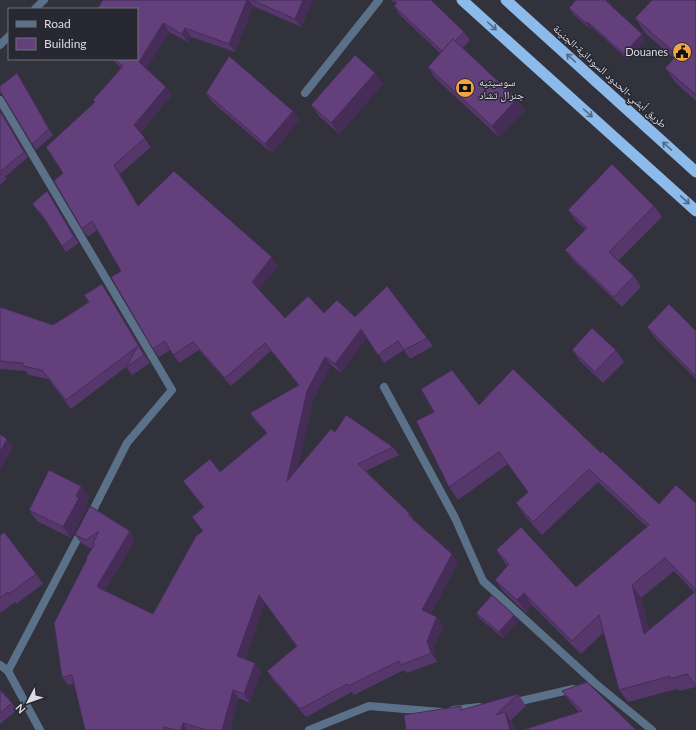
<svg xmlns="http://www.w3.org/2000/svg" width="696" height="730" font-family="Lato,'Noto Naskh Arabic',sans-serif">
  <rect width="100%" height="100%" fill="#31323b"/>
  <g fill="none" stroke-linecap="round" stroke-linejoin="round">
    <polyline stroke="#5b7189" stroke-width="8" points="305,93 379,0"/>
    <g stroke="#5b7189" stroke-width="8">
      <polyline points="35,9 44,0"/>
      <polyline points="0,45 9,36"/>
      <polyline points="0,100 172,390 127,443 89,518"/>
      <polyline points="384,387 455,518 483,581 596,684 652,730"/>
      <polyline points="0,665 8,671 40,730"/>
      <polyline points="8,671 82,530"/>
      <polyline points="512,703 573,689"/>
      <polyline points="453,710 479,707"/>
      <polyline points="309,730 369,706 441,712"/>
    </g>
    <g stroke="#8cbaea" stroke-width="11">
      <polyline points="462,0 696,211"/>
      <polyline points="506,0 696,172"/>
    </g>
  </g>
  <g fill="#55376b" fill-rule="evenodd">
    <polygon points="103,0 313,0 301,27 253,6 235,52 191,37 188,42 169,32 146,69 166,87 172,95 140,133 151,147 120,174 138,206 278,266 258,289 285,318 324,313 355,317 427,338 433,346 410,359 404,350 384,363 367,337 341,373 331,365 313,400 297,468 335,432 393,447 399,455 366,471 410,514 415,521 452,554 458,563 430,614 437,617 443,626 433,649 437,662 407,673 404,670 354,695 352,692 306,717 273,680 267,671 296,646 265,603 245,659 261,671 250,703 238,698 230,730 85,730 74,684 68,685 62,677 87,559 86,558 92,549 81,543 75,535 90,506 130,531 135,539 105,591 153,614 203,531 192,517 203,507 189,489 183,481 220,472 267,433 256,422 250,413 299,386 271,351 231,386 199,350 179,363 170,350 159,357 153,349 121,271 97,230 88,237 82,229 63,173 95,102 93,100 121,68 112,59 137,59"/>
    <polygon points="391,0 431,0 464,32 470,40 463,48 517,99 525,110 499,137 435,78 428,67 440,53 400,15 394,6 396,4"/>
    <polygon points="696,1 696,101 676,83 665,68 674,58 646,34 635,18"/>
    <polygon points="612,5 611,6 646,40 628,60 592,27 590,29 573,14 569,8"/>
    <polygon points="17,73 21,79 53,135 36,150 4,97 0,93 0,86"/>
    <polygon points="375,73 383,84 339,134 319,116 311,105"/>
    <polygon points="206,93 299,120 272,153 212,102"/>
    <polygon points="0,109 28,157 5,177 7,179 0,185"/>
    <polygon points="47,191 79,243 66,252 45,220 32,204"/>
    <polygon points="654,206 662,217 618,261 634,276 641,287 622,307 573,260 565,250 585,229 576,221 568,210"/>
    <polygon points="102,284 107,292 150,363 132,375 126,367 71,409 48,379 28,375 26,371 0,369 0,307 53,325 89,302"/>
    <polygon points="647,327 696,331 696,379 655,338"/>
    <polygon points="572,350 616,350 624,362 603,383 580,361"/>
    <path d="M479,405L601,453L659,504L696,503V687L679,691L677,689L628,702L619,690L604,632L581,654L532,605L526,613L504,592L495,580L507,566L496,550L576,587L647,527L598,482L542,535L525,516L516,503L528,492L508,464L458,500L449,487ZM674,571L694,592L649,630L641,598Z"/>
    <polygon points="81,486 89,497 85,506 86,509 71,538 37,521 29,510"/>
    <polygon points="0,536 36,574 43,584 16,604 15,602 0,613"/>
    <polygon points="476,613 514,615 519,621 503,638 480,619"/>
    <polygon points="0,690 12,703 17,710 0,724"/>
    <polygon points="562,691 636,730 579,712 571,703"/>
    <polygon points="518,694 526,706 511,720 513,724 515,730 406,730 463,710"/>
  </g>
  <g fill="#452d57">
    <polygon points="247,0 249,0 253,6 235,52 229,44"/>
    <polygon points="303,0 313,0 301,27 295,19"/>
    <polygon points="607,0 608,0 612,5 610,7 606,1"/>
    <polygon points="588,22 592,27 590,29 586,23"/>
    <polygon points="163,23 169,32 145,71 139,62"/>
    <polygon points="185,28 191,37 188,42 182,34"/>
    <polygon points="642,34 646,40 628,60 624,54"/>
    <polygon points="17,73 21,79 53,135 49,129"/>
    <polygon points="375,73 383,84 339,134 331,123"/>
    <polygon points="166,87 172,95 139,134 134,125"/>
    <polygon points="517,99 525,110 499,137 492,126"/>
    <polygon points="0,109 28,157 24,152 0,111"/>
    <polygon points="293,111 299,120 272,153 265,144"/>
    <polygon points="114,165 120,174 143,215 138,206"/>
    <polygon points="47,191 51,197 79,243 74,237"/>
    <polygon points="272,257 278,266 258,290 252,282"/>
    <polygon points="102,284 107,292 150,363 144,355"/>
    <polygon points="361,329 367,337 341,373 335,364"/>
    <polygon points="325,357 331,365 313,400 293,489 287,481 307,391"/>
    <polygon points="7,439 13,447 0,471 0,452"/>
    <polygon points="81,486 89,497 85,506 86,509 71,538 63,527"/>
    <polygon points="130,531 135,539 103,594 97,586"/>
    <polygon points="452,554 458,563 428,619 422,610"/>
    <polygon points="632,585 641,598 653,647 644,634"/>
    <polygon points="524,593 532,605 526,613 517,600"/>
    <polygon points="259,595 265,603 243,664 237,656"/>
    <polygon points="514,615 519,621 503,638 499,632"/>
    <polygon points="437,617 443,626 433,649 437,662 431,653 427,641"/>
    <polygon points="255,663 261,671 250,703 244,694"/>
    <polygon points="233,690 238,698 230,730 222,730"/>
    <polygon points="505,712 513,724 515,730 510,730"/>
    <polygon points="183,723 187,730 181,730"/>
  </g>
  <g fill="#63407c" stroke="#452d57">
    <polygon points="103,0 247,0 229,44 185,28 182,34 163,23 139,62 166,87 134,125 145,138 114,165 138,206 174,171 272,257 252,282 285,318 308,296 324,313 337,300 355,317 387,286 427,338 404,350 398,341 378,355 361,329 335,364 325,357 307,391 287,481 331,429 335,432 346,415 393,447 358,464 410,514 408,515 452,554 422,610 437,617 427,641 431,653 401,665 399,661 348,686 347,684 300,709 267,671 297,646 259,595 237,656 255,663 244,694 233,690 222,730 207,730 183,723 181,730 177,730 164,727 164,730 85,730 72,675 62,677 54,623 87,559 86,558 95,544 93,543 99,531 86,540 75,535 90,506 130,531 97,586 99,588 153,614 196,536 203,531 192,517 204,507 183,481 210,459 220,472 267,433 250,413 299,385 265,343 225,378 193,342 173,355 165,341 153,349 111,277 121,271 92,221 82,229 54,181 63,173 46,147 95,102 93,100 123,66 115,59 137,59 137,9 97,9"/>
    <polygon points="252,0 303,0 295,19"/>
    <polygon points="394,0 431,0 464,32 455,41 453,39 442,51 394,6 397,3"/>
    <polygon points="576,0 607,0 606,1 642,34 624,54 588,22 586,23 569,8"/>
    <polygon points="652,0 695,0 696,1 696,95 665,68 677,55 635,18"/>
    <polygon points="453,39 517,99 492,126 428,67"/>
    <polygon points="355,55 375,73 331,123 311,105"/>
    <polygon points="229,56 293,111 265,144 206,93"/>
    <polygon points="17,73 49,129 32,144 0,91 0,86"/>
    <polygon points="0,111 24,152 1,171 3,173 0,175"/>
    <polygon points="612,164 654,206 609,252 634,276 614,297 565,250 587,228 568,210"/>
    <polygon points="47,191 74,237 62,246 42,215 32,204"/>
    <polygon points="102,284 144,355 126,367 138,346 66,400 42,370 23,366 23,363 0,361 0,307 53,325 89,302 84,295"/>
    <polygon points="669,304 696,331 696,376 647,327"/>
    <polygon points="592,328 616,350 595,372 572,350"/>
    <polygon points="513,369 601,453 602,451 659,504 676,485 696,503 696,590 665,558 632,585 644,634 696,591 696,686 687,674 670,679 670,676 619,690 599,615 572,641 524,593 517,600 495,580 509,564 496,550 521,527 576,587 649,525 589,469 533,522 516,503 528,492 499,452 449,487 416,421 434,412 421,389 452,370 479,405"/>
    <polygon points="0,434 7,439 0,452"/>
    <polygon points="49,470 81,486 76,496 79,498 63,527 29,510"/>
    <polygon points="4,532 36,574 9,594 8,592 0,598 0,536"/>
    <polygon points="492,595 514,615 499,632 476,613"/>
    <polygon points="587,682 636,730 523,730 582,711 562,691"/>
    <polygon points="0,690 12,703 0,713"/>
    <polygon points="518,694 496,715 505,712 510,730 406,730 404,715 461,706 461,710"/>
  </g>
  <defs><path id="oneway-shaft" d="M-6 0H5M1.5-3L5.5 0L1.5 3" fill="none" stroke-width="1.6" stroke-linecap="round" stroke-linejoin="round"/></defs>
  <g stroke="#546a84">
    <use href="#oneway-shaft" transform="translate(492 26) rotate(42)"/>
    <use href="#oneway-shaft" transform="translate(571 58) rotate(-138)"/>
    <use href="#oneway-shaft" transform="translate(588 113) rotate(42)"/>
    <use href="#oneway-shaft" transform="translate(667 146) rotate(-138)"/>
    <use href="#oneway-shaft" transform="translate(685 200) rotate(43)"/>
  </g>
  <defs>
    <g id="civic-disc" transform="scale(1)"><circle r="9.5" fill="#f3a442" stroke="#272831"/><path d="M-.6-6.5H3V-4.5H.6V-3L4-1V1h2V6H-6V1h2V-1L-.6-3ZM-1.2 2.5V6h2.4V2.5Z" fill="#111"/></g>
    <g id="bank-disc" transform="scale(1)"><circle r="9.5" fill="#f3a442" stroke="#272831"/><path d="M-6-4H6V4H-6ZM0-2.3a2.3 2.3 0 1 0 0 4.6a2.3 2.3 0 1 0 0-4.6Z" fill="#111"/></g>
  </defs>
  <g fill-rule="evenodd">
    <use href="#civic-disc" x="682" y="52"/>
    <use href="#bank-disc" x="465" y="88"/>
  </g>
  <g text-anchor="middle" stroke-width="3" stroke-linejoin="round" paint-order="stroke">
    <g font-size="11" fill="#dbdbe1" stroke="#272831" text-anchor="end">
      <text x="668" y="56">Douanes</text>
      <text x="479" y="86" text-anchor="start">سوسيتيه<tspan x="479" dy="13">جنرال تشاد</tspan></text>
    </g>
    <g font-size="11" fill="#dbdbe1" stroke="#272831">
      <text transform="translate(610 76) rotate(42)" y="4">طريق أبشي-الحدود السودانية-الجنينة</text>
    </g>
  </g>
  <rect x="8" y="8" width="130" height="52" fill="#272831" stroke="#6f7077"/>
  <rect x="16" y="21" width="20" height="6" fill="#5b7189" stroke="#6f7077"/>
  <text x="44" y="28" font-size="12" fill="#dbdbe1">Road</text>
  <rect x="16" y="38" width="20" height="12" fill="#63407c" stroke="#6f7077"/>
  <text x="44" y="48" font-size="12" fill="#dbdbe1">Building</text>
  <g transform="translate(28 702) rotate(229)" stroke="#272831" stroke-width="3" paint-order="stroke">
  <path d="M0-3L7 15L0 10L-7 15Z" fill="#dbdbe1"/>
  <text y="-6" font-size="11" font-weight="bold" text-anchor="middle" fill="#dbdbe1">N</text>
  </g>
</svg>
